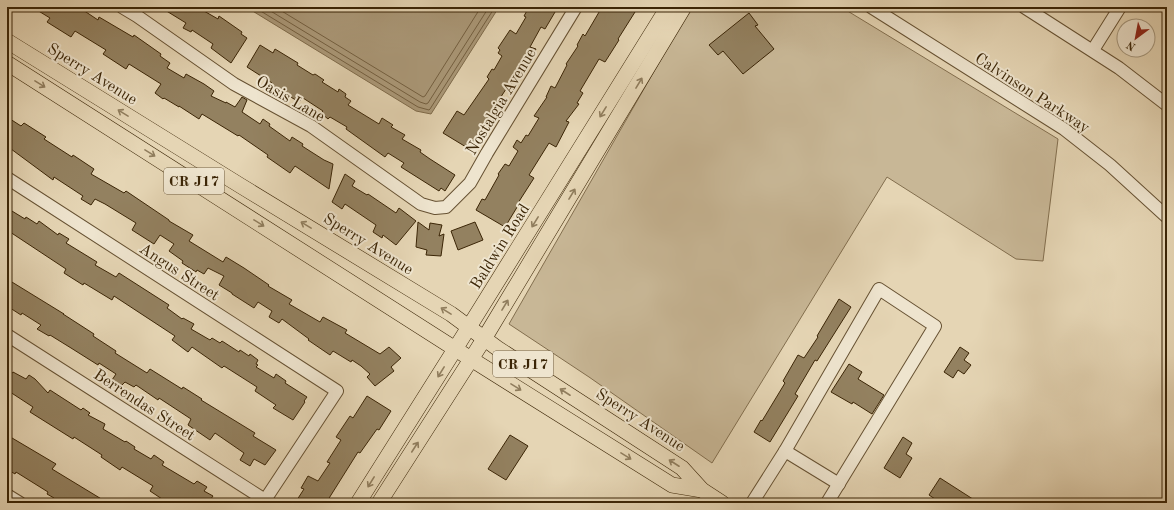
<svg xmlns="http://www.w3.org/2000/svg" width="1174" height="510" font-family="'Old Standard TT',serif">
  <rect width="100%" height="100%" fill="#e5d5b4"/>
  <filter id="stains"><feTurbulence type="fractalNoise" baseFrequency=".005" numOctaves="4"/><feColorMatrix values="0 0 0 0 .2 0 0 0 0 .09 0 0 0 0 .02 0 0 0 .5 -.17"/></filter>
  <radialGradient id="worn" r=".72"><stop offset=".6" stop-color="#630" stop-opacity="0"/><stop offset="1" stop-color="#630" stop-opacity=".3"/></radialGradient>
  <polygon fill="#c8b796" stroke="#826e4e" points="691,7 841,7 1058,139 1043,261 1016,259 887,177 712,463 589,377 509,324"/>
  <polygon fill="#ab9979" stroke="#7e6b4b" points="246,7 499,7 431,114 416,111"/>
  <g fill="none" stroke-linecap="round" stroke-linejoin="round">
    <g stroke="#735f40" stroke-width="1">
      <polyline points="254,7 418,107 429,110 430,109 495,7"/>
      <polyline points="264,7 420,102 426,104 428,103 489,7"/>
      <polyline points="275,7 423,97 425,96 481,7"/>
    </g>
  </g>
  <g fill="#938160" stroke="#3b2506">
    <polygon points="32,7 85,7 83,10 98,20 99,17 133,37 134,35 161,54 160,56 170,63 167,68 184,78 186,74 204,84 214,91 211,96 226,103 226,102 235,107 242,97 247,100 242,112 260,124 263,119 270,124 269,126 290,141 292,137 303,144 302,146 324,160 333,164 329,189 295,166 290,173 267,157 268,155 239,135 238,136 202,114 199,119 179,106 179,107 164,98 163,99 155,93 161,84 129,64 126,69 103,54 106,50 75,31 71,37 47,22 50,18"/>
    <polygon points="160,7 197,7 218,19 219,16 242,32 241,34 247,38 231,63 211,48 213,44 192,30 191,32 183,28 186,23"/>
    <polygon points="529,7 558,7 545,29 541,27 530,47 536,49 530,60 525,57 516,71 519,73 509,87 508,86 495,106 498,108 483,129 476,140 478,141 471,150 443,133 457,111 464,115 489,79 487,77 492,69 494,70 502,56 498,53 500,50 498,48 510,30 516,34 526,17 524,16"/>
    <polygon points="602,7 626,7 635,12 618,39 619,40 605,62 599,59 580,91 583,93 577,103 579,104 566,121 569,122 556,147 549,143 529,175 534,178 518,203 519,204 505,227 476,210 482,199 485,200 499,175 498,174 505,164 509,166 518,151 513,147 517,140 521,143 526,135 528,136 539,118 534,116 547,97 546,97 551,86 555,88 567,65 566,64 578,46 577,45 583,34 585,36"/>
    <polygon points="749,13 758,25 755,26 774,49 743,74 723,51 718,55 709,45"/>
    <polygon points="260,45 273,53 275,49 298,63 297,65 313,75 315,74 324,80 322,82 338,92 339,89 346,94 345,97 351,101 348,105 379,124 382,118 393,125 391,127 405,135 402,139 421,150 420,152 430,159 455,175 445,191 441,188 439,191 401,167 404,163 388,153 385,157 346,129 347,127 330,117 328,119 321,113 323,111 303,98 299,102 271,85 272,83 247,67"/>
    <polygon points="7,117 21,126 24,123 46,137 44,139 72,157 73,155 94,169 91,174 124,193 126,191 169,220 169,221 193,235 189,241 223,262 226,257 244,268 269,285 268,286 292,300 289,304 320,322 323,317 347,330 345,333 380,354 389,347 401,358 391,367 394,371 375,386 367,377 370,374 361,366 352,360 351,362 333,351 330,355 308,340 309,339 282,319 279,323 269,317 272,311 258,302 254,308 232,294 232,293 219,285 224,276 208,268 204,274 197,270 196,272 182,263 183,261 169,251 174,244 160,235 154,244 132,230 136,223 105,204 95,199 91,205 81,199 83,196 54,177 53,180 7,146"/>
    <polygon points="345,174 355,181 352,186 367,195 368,194 396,213 399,208 416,221 396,245 383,235 382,238 373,232 376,225 345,204 342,209 332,202"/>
    <polygon points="7,208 25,219 26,217 37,224 39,221 58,235 59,233 69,239 66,243 97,262 95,265 116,277 119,273 169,305 167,308 182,319 183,318 194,324 191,329 210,340 212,338 220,343 222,341 239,352 240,350 249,356 250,354 258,360 256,364 258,365 256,367 274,378 276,374 286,381 285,383 307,397 304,401 305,402 293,420 273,408 276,405 255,391 257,387 224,366 222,368 192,347 188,352 172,340 175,336 114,296 112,300 84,283 83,285 64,273 66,269 7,230"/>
    <polygon points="418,222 429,230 430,223 442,225 439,236 444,234 441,256 426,255 427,250 416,247"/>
    <polygon points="475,222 483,240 458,250 451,231"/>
    <polygon points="7,279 64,314 63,314 94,334 93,336 116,351 115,353 147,373 150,369 182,389 183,387 202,399 201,400 255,433 253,436 276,450 265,465 254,459 250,466 240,460 244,453 215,433 210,440 188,425 191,419 159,398 158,400 136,385 134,387 125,382 121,386 112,380 116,374 99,363 98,365 71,348 50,335 49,336 37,329 41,325 22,313 21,315 7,306"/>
    <polygon points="839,299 851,307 817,361 815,360 795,394 798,396 770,442 754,432 761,420 762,421 785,383 783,381 798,355 804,358 818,337 817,336"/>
    <polygon points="960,347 969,353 964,360 971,365 964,374 958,370 953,378 944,372"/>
    <polygon points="849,364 862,372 858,379 884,395 872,414 853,402 852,404 831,392"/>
    <polygon points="7,370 13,373 13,372 26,379 29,375 35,379 48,393 50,390 81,410 83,408 90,413 88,415 105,424 103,429 125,442 126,441 135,447 134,449 151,459 154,455 164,462 162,465 194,484 197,481 207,487 204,491 213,496 208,503 168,503 150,491 153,486 122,467 120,470 101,457 102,455 74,437 73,439 30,412 33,407 7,390"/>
    <polygon points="367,396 391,411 379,430 377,429 360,453 358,452 326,503 295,503 304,489 301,488 308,476 318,481 330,463 327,462 341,440 336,437 350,416 353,418"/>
    <polygon points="7,435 56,464 52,469 108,503 50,503 54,498 47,494 48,492 16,472 15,474 7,469"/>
    <polygon points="510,435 528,446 506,480 488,469"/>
    <polygon points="903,437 912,443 906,454 912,458 900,478 884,468"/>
    <polygon points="940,478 979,503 941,503 929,495"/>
  </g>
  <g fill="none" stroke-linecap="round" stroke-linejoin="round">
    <g stroke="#665132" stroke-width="14">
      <g id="minor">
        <polyline points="122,7 137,16 234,84 311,126 421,204 435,208 446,207 470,183 487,153 576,7"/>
        <polyline points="871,7 1064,129 1110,165 1167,217"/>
        <polyline points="1024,7 1119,68 1167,105"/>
        <polyline points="1093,50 1120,7"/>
        <polyline points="7,178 337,391 263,503"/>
        <polyline points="7,335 265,500"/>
        <polyline points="785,451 839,484"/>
        <polyline points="7,495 20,503"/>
        <polyline points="752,503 785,451 879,289 935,326 827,503"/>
      </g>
    </g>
    <g stroke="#3b2506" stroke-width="16">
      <g id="major">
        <polyline points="7,41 241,186 451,314 497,348 682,468 702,490 722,503"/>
        <polyline points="7,63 471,359 672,485 702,490"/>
        <polyline points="358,503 469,327 668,7"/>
        <polyline points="379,503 484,339 684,7"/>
      </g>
    </g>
    <use href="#minor" stroke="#eee4ce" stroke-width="12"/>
    <use href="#major" stroke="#e5d5b4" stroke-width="15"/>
  </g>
  <defs><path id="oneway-shaft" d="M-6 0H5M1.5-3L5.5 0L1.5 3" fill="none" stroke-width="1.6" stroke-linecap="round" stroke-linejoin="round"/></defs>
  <g stroke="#907d5d">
    <use href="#oneway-shaft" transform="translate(639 83) rotate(-59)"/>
    <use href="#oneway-shaft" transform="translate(40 84) rotate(32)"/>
    <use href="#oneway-shaft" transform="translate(603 112) rotate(122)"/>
    <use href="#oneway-shaft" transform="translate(123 113) rotate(-148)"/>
    <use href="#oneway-shaft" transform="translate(150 153) rotate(32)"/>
    <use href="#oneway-shaft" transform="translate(572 194) rotate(-59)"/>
    <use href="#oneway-shaft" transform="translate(535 222) rotate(122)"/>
    <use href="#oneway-shaft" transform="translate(259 223) rotate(32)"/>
    <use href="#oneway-shaft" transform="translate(306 225) rotate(-149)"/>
    <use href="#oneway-shaft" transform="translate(505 305) rotate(-59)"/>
    <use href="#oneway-shaft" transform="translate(446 311) rotate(-148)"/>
    <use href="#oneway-shaft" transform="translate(441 372) rotate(122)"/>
    <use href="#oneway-shaft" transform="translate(516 387) rotate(32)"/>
    <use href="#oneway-shaft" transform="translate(565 392) rotate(-147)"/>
    <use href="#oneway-shaft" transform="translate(415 447) rotate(-57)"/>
    <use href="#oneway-shaft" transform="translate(626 456) rotate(32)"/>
    <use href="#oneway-shaft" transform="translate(674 463) rotate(-147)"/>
    <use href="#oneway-shaft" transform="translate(371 482) rotate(122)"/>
  </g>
  <g text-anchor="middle" stroke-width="4" stroke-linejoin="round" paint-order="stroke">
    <g fill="#eee4ce" stroke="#715e42" stroke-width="1">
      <rect x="164" y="168" width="60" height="26" rx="3"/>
      <rect x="493" y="351" width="60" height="26" rx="3"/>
    </g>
    <g font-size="15" font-weight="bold" fill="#3b2506">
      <text x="194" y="186">CR J17</text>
      <text x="523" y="369">CR J17</text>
    </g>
    <g font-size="16" fill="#3b2506" stroke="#eee4ce">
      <text transform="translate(93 73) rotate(32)" y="6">Sperry Avenue</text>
      <text transform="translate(1033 92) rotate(33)" y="6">Calvinson Parkway</text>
      <text transform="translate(291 98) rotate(30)" y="6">Oasis Lane</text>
      <text transform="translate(500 101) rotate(-59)" y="6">Nostalgia Avenue</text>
      <text transform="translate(369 243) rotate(32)" y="6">Sperry Avenue</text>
      <text transform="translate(499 246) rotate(-58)" y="6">Baldwin Road</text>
      <text transform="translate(180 271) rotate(33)" y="6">Angus Street</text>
      <text transform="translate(145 404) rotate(33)" y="6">Berrendas Street</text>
      <text transform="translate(641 419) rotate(33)" y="6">Sperry Avenue</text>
    </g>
  </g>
  <rect width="1174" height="510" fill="none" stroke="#e5d5b4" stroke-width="24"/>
  <rect x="8" y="8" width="1158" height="494" fill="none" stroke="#3b2506" stroke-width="2"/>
  <rect x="12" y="12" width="1150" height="486" fill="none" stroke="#3b2506"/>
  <g transform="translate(1136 38) rotate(212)"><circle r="19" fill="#eee4ce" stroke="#a6987e"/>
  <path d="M0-3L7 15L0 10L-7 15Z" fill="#8f2418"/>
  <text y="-6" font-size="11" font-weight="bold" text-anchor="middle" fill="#3b2506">N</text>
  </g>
  <rect width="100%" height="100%" filter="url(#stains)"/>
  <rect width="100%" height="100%" fill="url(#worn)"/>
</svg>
